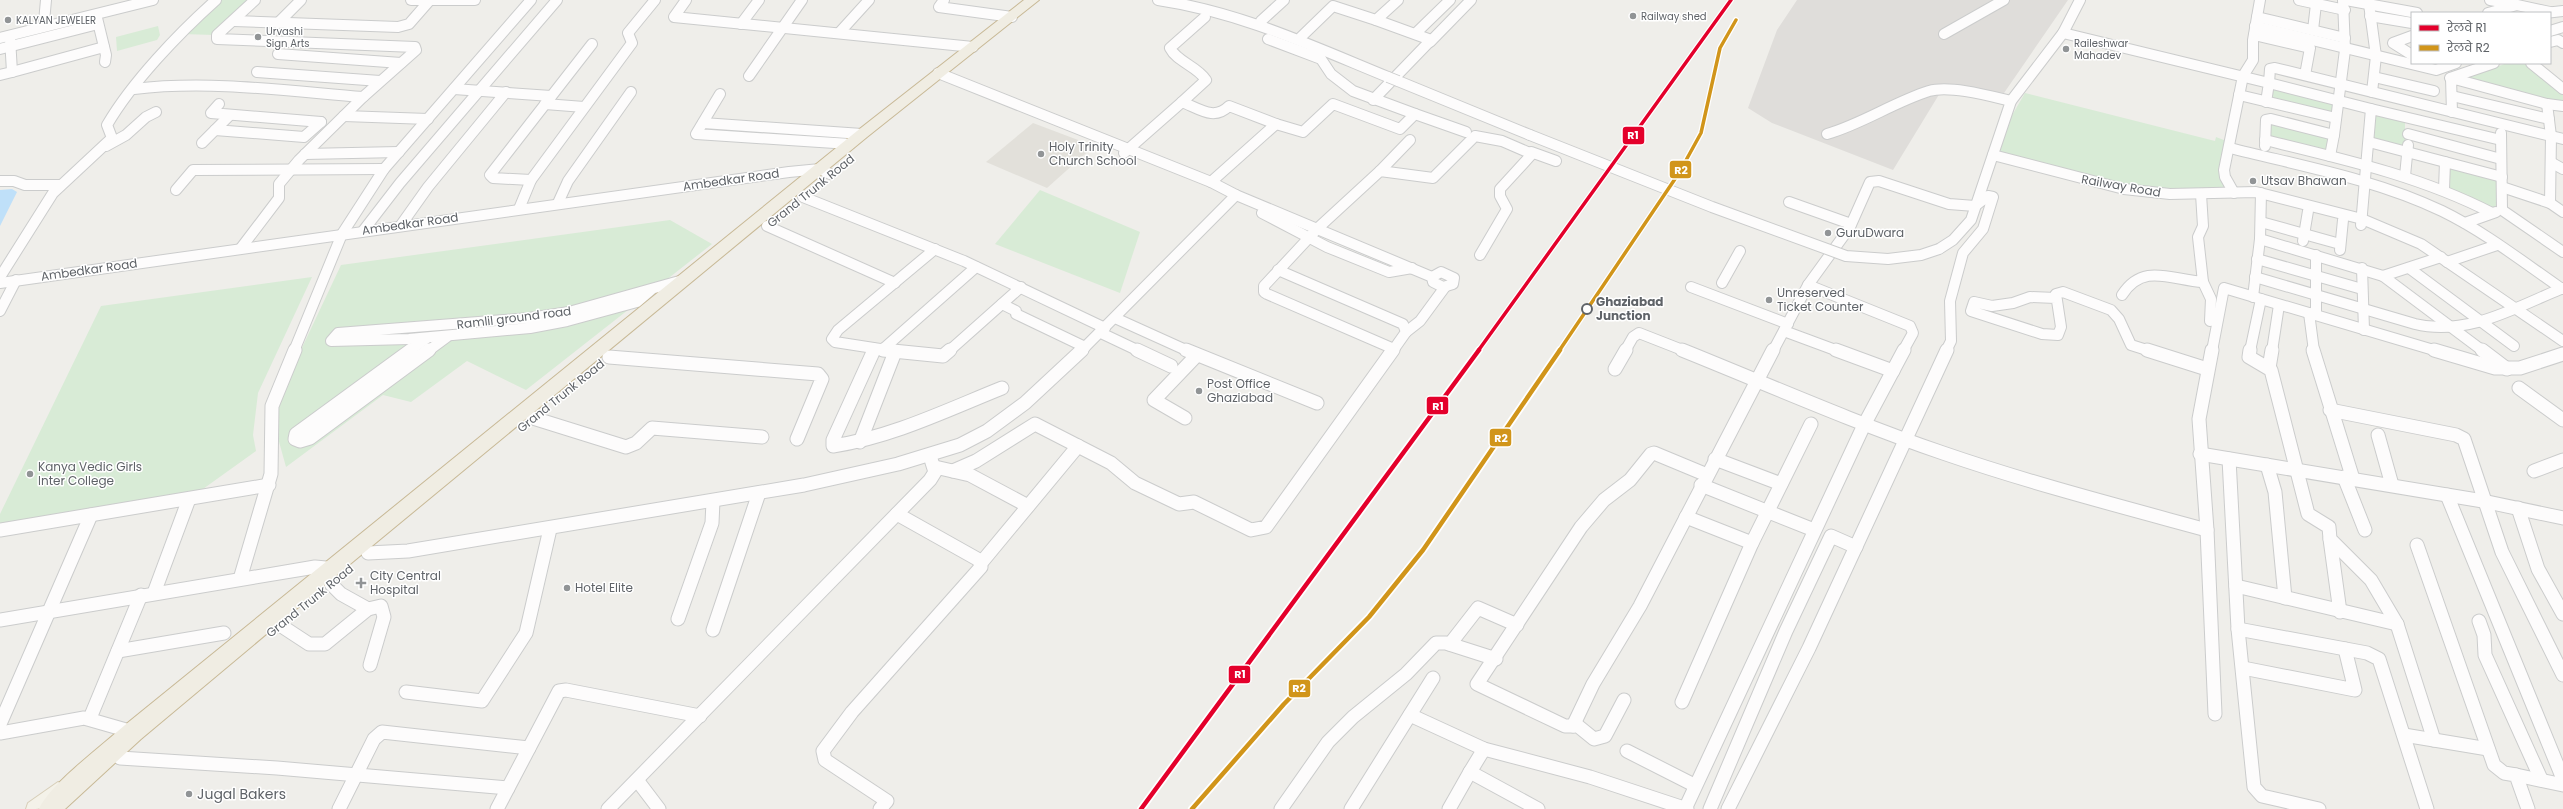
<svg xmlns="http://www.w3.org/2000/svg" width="2563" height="809" font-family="Poppins,'Noto Sans Devanagari',sans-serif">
  <rect width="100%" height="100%" fill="#efeeea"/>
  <polygon fill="#dfddda" points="1797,0 2068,0 2004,93 1943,88 1893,170 1772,123 1748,108 1777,30"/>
  <polygon fill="#e2e0da" points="1033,123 1094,146 1047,188 986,162"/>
  <g fill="#d8ebd6">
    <polygon points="219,0 251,0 214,35 182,34"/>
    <polygon points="158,26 160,35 157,40 117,51 116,37"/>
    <polygon points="2507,63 2527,63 2563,93 2563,103 2465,79"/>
    <polygon points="2272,85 2336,101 2334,117 2269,101"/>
    <polygon points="2025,93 2215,141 2216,137 2229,142 2228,188 2143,191 1998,153 2011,117"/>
    <polygon points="2374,111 2405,119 2405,150 2373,141"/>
    <polygon points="2271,120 2331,135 2326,154 2269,139"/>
    <polygon points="2448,163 2500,177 2500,209 2492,211 2447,189"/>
    <polygon points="1040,190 1140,232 1120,293 995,244"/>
    <polygon points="670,220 712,244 526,390 467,361 411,402 383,395 286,467 278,438 278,407 291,371 341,265"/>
    <polygon points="312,277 258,393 253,435 256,451 189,499 0,530 0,514 101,306"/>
  </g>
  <polygon fill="#bfe0f9" points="12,189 17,192 0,226 0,190"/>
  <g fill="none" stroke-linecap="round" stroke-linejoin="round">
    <g stroke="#cbcccc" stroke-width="12">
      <g id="minor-far1">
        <polyline points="411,0 475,0"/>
        <polyline points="686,0 674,17 973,47"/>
        <polyline points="944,0 939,7 1012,17"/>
        <path d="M1158,0C1240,12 1312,46 1388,77"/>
        <polyline points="2299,0 2345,10"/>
        <polyline points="2346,0 2417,13"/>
        <polyline points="2490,0 2513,4"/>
        <polyline points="2369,4 2376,56 2372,92"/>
        <polyline points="2488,13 2517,5 2550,12"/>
        <polyline points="2545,13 2563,11"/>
        <polyline points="2370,16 2412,23"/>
        <polyline points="2257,17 2345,38"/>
        <polyline points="97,18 106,55 105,62"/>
        <polyline points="234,21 398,27 409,24 430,0"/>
        <polyline points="1261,21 1284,0"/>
        <polyline points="44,22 46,0"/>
        <polyline points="278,23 301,0"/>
        <polyline points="741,24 759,0"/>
        <polyline points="2255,26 2436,70 2456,63"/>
        <polyline points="2313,30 2316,4"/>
        <polyline points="2550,31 2563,27"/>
        <polyline points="1417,32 1450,0"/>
        <polyline points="839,33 869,0"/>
        <polyline points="2063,33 2269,83 2270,69 2275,68 2563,139"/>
        <polyline points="1944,34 2004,0"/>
        <polyline points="2254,35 2310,48 2305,75"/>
        <polyline points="2412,36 2393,43 2412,55"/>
        <polyline points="1301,37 1333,6 1376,20 1398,0"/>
        <polyline points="0,38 153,0"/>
        <polyline points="1268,39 1321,59 1331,74 1353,91 1415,114 1400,129 1333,104 1303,132 1276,124"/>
        <polyline points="1430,42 1471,0"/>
        <polyline points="2550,42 2558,40 2563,43"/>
        <polyline points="0,49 98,24"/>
        <polyline points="278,54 401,63"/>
        <polyline points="2531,63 2563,89"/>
        <polyline points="12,72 104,47"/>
        <polyline points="257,72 380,81"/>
        <polyline points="938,73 1211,182 1236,195 1432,277"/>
        <polyline points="0,75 12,72 10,38"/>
        <polyline points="749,76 802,0"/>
        <polyline points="2374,77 2434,91"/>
        <polyline points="2450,78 2494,63"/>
        <polyline points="1398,81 1530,135"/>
        <path d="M134,89C209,80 288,91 363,97"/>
        <polyline points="454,89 551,96"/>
        <polyline points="720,94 696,134 850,144"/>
        <polyline points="2239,95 2336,118"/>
        <polyline points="2452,96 2549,119"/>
        <polyline points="1373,100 1431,40 1376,20"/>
        <path d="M1182,102L1206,80C1197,66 1177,62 1170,48L1205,17"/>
        <polyline points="2266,102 2269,83 2371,109"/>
        <polyline points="219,104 211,113 321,122"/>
        <polyline points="545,104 584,107"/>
        <polyline points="2547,104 2551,136 2550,203"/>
        <polyline points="2452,112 2451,78 2547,104 2563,106"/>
        <polyline points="1415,114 1466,132"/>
        <polyline points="230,115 215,130 304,137 321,122"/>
        <polyline points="344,116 428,119"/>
        <polyline points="703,123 862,134"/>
        <polyline points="2501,133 2502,210 2563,252"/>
        <path d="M1827,134C1862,124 1894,102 1929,91C1950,85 1990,96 2011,101"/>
        <polyline points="2408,134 2501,159"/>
        <polyline points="2334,135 2345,50 2343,0"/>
        <path d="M2265,140C2343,159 2420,176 2492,213"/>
        <polyline points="2369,142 2445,162"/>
        <polyline points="202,143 215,130"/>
        <polyline points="106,146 126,135 146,117 156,112"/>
        <polyline points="2265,146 2266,120 2271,119 2334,135 2330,156"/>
        <path d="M2230,148C2301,166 2375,179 2442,211C2485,232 2523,262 2562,289"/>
        <polyline points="1531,152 1556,161"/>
        <path d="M1124,153L1182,102C1200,109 1214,121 1229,106L1276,124L1211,182"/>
        <polyline points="305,154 399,152"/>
        <polyline points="1993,155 2124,189 2170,194 2256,192 2362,219 2421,244 2563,341"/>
        <polyline points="2552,163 2563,169"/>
        <polyline points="1380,171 1410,140"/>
        <polyline points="2405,176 2408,145"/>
        <polyline points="531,180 493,178 490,175 592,44"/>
        <polyline points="0,181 14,181 25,185 60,185"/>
        <polyline points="2502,187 2550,203 2563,212"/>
        <polyline points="2444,189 2445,162 2502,177"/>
        <polyline points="176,190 193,170 384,169"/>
        <polyline points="2234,193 2225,177 2224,170 2243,76 2253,60 2253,40 2260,0"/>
        <polyline points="803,197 964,261 1105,328"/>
        <polyline points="1789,202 1851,224"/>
        <polyline points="558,203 568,181 631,92"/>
        <polyline points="519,209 531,180 632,43 628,33 655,0"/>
        <polyline points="1262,213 1327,247 1389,272 1412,268"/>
        <polyline points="2261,222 2340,244"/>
        <polyline points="2465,223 2496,212"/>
        <polyline points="401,225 428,187 506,92"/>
        <polyline points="2361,225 2371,109 2501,140"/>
        <polyline points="767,226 895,283"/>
        <polyline points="363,231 400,183 557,0"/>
        <polyline points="2260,239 2383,276 2441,257"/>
        <polyline points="2303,241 2308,211"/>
        <polyline points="241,248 279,198 279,184 299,160 363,97 416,50 415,47 217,39 217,35 255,0"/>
        <polyline points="1939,249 1953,240 1971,220 2011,101 2063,33 2080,0"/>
        <polyline points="2340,250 2343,220"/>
        <polyline points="2316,255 2316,315"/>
        <polyline points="2257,259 2362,289"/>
        <polyline points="2447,262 2497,245"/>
        <polyline points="2362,268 2364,330"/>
        <polyline points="2409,268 2514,346"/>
        <polyline points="1278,270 1403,324 1406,332 1394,349"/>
        <polygon points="1441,272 1454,278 1453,284 1443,287 1433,282 1432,277"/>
        <polyline points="2383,276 2483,351"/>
        <path d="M0,277L53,193L112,138L107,125C132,82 179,33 216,0"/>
        <path d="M2255,277L2415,324C2467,337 2516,307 2563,288"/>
        <polyline points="2203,282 2211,299 2210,321"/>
        <polyline points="0,283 789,172 820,169 830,174"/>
        <polyline points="1722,283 1740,251"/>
        <polyline points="1808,285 1910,326 1913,333 1903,351"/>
        <polyline points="1691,287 1788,324"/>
        <polyline points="651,290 637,302 567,321 530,328 409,339 331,341 338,333 529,318 569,312 683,280"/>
        <path d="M2122,295C2143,262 2171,280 2203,282L2198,237L2203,226L2201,194"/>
        <polyline points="2253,297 2260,239 2261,193"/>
        <polyline points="2056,298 2030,297 2013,303 1992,306 1974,302 1971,311 2042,334 2058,335 2061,327 2056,294 2063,292 2111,310 2119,319 2131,345 2150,351"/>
        <polyline points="1002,304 1016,311 1016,314 1085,347"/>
        <polyline points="0,311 16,280"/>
        <polyline points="2309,313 2314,351"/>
        <polyline points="1115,318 1188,351"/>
        <polyline points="1784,331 1838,351"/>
        <polyline points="1406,332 1420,321 1445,287"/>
        <polyline points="1101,333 1139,351"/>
        <polyline points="882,350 976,267"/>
        <polyline points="294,351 342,234 384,169 531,0"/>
        <polyline points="409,351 427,338"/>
        <polyline points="428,351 447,337"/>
        <polyline points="873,351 874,349"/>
        <polyline points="893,351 835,342 832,339 838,330 935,249"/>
        <polyline points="949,351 1021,287"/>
        <polyline points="1081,351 1236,195"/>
        <polyline points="1393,351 1394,349 1267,294 1264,292 1264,286 1318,228 1380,171 1433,178 1475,136 1502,141 1532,154 1500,189 1500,196 1507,209 1480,255"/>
        <polyline points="1625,351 1633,337 1639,333 1685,351"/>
        <polyline points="1773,351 1808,285 1850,227 1870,182 1879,181 1949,204 1975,206"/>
        <polyline points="1946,351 1951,341 1950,301 1963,253 1983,229 1993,197 1988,196 1975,206"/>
        <polyline points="2212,351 2224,288 2437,351"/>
        <polyline points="2250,351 2261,299"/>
        <polyline points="2272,351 2279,305"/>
      </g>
    </g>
    <g stroke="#cbcccc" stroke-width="15">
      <g id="minor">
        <polyline points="411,350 296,434 295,439 300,441 310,438 429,350"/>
        <path d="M874,350L833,440V446C892,437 947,410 1002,388"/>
        <polyline points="883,350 943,356 950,350"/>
        <polyline points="1137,350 1171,366"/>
        <polyline points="1186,350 1317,403"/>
        <path d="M1682,350C1769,385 1855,423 1943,453C2030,483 2119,506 2207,530"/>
        <polyline points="1836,350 1893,371"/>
        <polyline points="2147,350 2207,369"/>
        <polyline points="2212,350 2199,419 2207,530 2215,714"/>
        <polyline points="2250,350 2249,357 2271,370 2308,514 2329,527 2330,539 2371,580 2397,624 2434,740"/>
        <polyline points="2313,350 2353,479"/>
        <polyline points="2434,350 2495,368 2520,368 2563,354"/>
        <polyline points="2482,350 2507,369"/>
        <polyline points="609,357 818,374 822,379 797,439"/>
        <polyline points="2269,368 2272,350"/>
        <polyline points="1615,369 1626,350"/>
        <polyline points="2519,388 2563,420"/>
        <polyline points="2330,410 2456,435 2464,439 2502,552 2563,675"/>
        <polyline points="533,418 626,447 636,443 652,428 762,437"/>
        <polyline points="1185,418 1154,400 1197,355"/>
        <polyline points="2378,435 2392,485"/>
        <polyline points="860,442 895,352"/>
        <polyline points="2200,454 2483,501 2563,518"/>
        <polyline points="1715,459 1781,484"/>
        <polyline points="2229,459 2238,629 2254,787 2262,796 2319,809"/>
        <polyline points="2267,465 2275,492 2285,598"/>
        <polyline points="935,467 970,475 1028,506"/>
        <polyline points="953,471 976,461 1035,424 1111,463 1135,483 1179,504 1194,502 1251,530 1266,527 1393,350"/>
        <polyline points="2534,471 2563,460"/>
        <polyline points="2344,477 2365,530"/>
        <polyline points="1701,485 1814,530"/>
        <polyline points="2447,495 2563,779"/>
        <polyline points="2518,508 2538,569 2563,614"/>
        <polyline points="1686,517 1752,543"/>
        <polyline points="0,530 269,485"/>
        <polyline points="2330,539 2340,612"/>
        <polyline points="2417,545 2494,765 2504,773 2516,775 2528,809"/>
        <polyline points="368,553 408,551 804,485 898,464 960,445 987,431 1025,403 1082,350"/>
        <polyline points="981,563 1078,446"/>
        <polyline points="240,579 271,474 272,406 295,350"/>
        <polyline points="331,584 341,594 368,609"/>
        <polyline points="2236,586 2397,624"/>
        <polyline points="154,593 189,499"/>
        <polyline points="678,619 712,523 713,501"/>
        <polyline points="0,620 315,567 326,568 325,573"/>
        <polyline points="2479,621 2484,635 2485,655 2541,779"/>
        <polyline points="280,625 309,644 325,644 368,609 381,606 384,617 370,665"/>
        <polyline points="2238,629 2367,653 2379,659 2427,809"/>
        <polyline points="713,630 759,493"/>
        <polyline points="1450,644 1478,608 1517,625"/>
        <polyline points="118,651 224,633"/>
        <polyline points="2243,668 2355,690 2345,649"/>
        <polyline points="406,692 482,701 526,633 550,529"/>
        <polyline points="1624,700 1605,736 1594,739 1578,726 1565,726 1477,684 1581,527 1604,500 1630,480 1651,454 1654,453 1707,475"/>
        <polyline points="1682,702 1752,543 1811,424"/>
        <polyline points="1410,715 1484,749 1590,777 1687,809"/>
        <polyline points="90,718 141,595"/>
        <polyline points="0,724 91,515"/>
        <polyline points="1573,726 1593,684 1640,606 1773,350"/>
        <polyline points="0,733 84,718 133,732"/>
        <polyline points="2404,735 2488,749"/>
        <polyline points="1484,749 1470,772 1538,809"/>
        <polyline points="1627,751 1694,785"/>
        <polyline points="120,758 277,768 508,788"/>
        <polyline points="2516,775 2563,785"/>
        <polyline points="637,780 659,809"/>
        <polyline points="339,809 374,739 382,732 529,748"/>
        <polyline points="497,809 559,691 566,690 700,716"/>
        <polyline points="608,809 930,480 935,472 930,456"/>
        <polyline points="880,809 887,801 825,760 823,751 852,712 981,567 979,560 897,514"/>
        <polyline points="1281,809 1328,742 1353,717 1406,674 1436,643 1446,643 1496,659"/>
        <polyline points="1351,809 1433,678"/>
        <polyline points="1449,809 1470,772"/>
        <polyline points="1685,809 1864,425 1904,350"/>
        <polyline points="1710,809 1786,631 1831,536 1856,547"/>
        <polyline points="1728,809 1809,648 1947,350"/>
      </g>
    </g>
    <g stroke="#d7ceb8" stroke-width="2">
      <path id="major" d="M58,782L65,785L67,791C59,809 43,809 26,809L28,803Z"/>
    </g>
    <g stroke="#c8b996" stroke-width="2">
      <path id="highway" d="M1024,0H1039L867,137L332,579L141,739L65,809H39C50,784 103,745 125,725L857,131Z"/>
    </g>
    <use href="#minor-far1" stroke="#fdfcfc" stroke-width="10"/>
    <use href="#minor" stroke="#fdfcfc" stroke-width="13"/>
    <use href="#major" fill="#f4f2e9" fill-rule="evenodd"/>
    <use href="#highway" fill="#f0ede3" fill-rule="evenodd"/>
    <g stroke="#e4e4e4" stroke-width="4">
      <polyline id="rail" points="1704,37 1731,0"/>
    </g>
    <use href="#rail" stroke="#fff" stroke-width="2.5" stroke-dasharray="8" stroke-linecap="butt"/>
    <g stroke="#cbcccc" stroke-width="12" stroke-linecap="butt">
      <g id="minor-bridge">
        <polyline points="1388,77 1398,81"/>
        <polyline points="1530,135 1712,207 1846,256 1888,259 1921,255 1939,249"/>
      </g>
    </g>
    <use href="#minor-bridge" stroke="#fdfcfc" stroke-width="10"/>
    <g stroke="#fff" stroke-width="6">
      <polyline id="rail-1-far1" points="1478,351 1731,0"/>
    </g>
    <g stroke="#fff" stroke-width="8">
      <polyline id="rail-1" points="1141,809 1479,350"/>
    </g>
    <g stroke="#fff" stroke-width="6">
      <polyline id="rail-2-far1" points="1559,351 1679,173 1701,133 1720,48 1736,20"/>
    </g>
    <g stroke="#fff" stroke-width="8">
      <polyline id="rail-2" points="1192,809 1284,704 1369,617 1423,550 1560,350"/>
    </g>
    <use href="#rail-1-far1" stroke="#e4002b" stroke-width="3.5"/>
    <use href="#rail-1" stroke="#e4002b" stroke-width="4.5"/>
    <use href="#rail-2-far1" stroke="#d1951a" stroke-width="3.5"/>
    <use href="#rail-2" stroke="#d1951a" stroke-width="4.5"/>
  </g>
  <g fill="#919496" stroke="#fff" stroke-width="1.5">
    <circle cx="1633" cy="16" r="4"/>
    <circle cx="8" cy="20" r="4"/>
    <circle cx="258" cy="37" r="4"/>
    <circle cx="2066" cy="49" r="4"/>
    <circle cx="1041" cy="154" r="4"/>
    <circle cx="2253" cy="181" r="4"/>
    <circle cx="1828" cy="233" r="4"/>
    <circle cx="1769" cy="300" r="4"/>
    <circle cx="1199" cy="391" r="4"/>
    <circle cx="30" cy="474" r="4"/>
    <path d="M359 577h4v4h4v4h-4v4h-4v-4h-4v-4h4z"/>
    <circle cx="567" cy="588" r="4"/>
    <circle cx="189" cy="794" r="4"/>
  </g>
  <circle fill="#fff" stroke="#5f6368" stroke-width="2" cx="1587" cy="309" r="5"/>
  <g text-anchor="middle" stroke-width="3" stroke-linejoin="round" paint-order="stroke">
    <g font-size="10" fill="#5f6368" stroke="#fff" text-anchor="start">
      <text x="1641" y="20">Railway shed</text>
      <text x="16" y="24">KALYAN JEWELER</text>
      <text x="266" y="35">Urvashi<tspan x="266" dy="12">Sign Arts</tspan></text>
      <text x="2074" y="47">Raileshwar<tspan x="2074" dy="12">Mahadev</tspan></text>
    </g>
    <g font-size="12" fill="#5f6368" stroke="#fff" text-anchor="start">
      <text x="1049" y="151">Holy Trinity<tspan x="1049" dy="14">Church School</tspan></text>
      <text x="2261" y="185">Utsav Bhawan</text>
      <text x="1836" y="237">GuruDwara</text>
      <text x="1777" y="297">Unreserved<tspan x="1777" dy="14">Ticket Counter</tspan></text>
      <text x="1207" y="388">Post Office<tspan x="1207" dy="14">Ghaziabad</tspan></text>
      <text x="38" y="471">Kanya Vedic Girls<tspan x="38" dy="14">Inter College</tspan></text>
      <text x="370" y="580">City Central<tspan x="370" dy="14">Hospital</tspan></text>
      <text x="575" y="592">Hotel Elite</text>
    </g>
    <g font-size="12" fill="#5f6368" stroke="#fff">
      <text transform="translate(731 180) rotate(-8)" y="4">Ambedkar Road</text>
      <text transform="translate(2121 186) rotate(10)" y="4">Railway Road</text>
      <text transform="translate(811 191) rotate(-39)" y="4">Grand Trunk Road</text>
      <text transform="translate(410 224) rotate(-8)" y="4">Ambedkar Road</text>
      <text transform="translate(89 270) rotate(-8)" y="4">Ambedkar Road</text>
      <text transform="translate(514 318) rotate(-7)" y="4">Ramlil ground road</text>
      <text transform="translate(561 396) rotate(-39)" y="4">Grand Trunk Road</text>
      <text transform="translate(310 601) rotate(-39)" y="4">Grand Trunk Road</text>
    </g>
    <g font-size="12" font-weight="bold" fill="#5f6368" stroke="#fff" text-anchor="start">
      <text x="1596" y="306">Ghaziabad<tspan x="1596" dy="14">Junction</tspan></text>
    </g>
    <g font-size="14" fill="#5f6368" stroke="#fff" text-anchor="start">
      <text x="197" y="799">Jugal Bakers</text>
    </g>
  </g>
  <g stroke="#fff" stroke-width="1.5">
    <rect x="1622" y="126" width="23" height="19" rx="4" fill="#e4002b"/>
    <rect x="1669" y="160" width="23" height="19" rx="4" fill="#d1951a"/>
    <rect x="1426" y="396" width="23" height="19" rx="4" fill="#e4002b"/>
    <rect x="1489" y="428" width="23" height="19" rx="4" fill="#d1951a"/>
    <rect x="1228" y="665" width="23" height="19" rx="4" fill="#e4002b"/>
    <rect x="1288" y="679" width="23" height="19" rx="4" fill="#d1951a"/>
  </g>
  <g font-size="11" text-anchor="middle" font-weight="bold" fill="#fff">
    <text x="1633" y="139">R1</text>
    <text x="1681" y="174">R2</text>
    <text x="1438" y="410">R1</text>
    <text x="1501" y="442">R2</text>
    <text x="1240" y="678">R1</text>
    <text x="1299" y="692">R2</text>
  </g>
  <rect x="2411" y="12" width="140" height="52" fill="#ffffff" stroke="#bfc1c3"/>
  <rect x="2419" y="25" width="20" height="6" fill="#e4002b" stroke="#bfc1c3"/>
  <text x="2447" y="32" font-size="12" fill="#5f6368">रेलवे R1</text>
  <rect x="2419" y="45" width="20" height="6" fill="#d1951a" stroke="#bfc1c3"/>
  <text x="2447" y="52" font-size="12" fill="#5f6368">रेलवे R2</text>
</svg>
